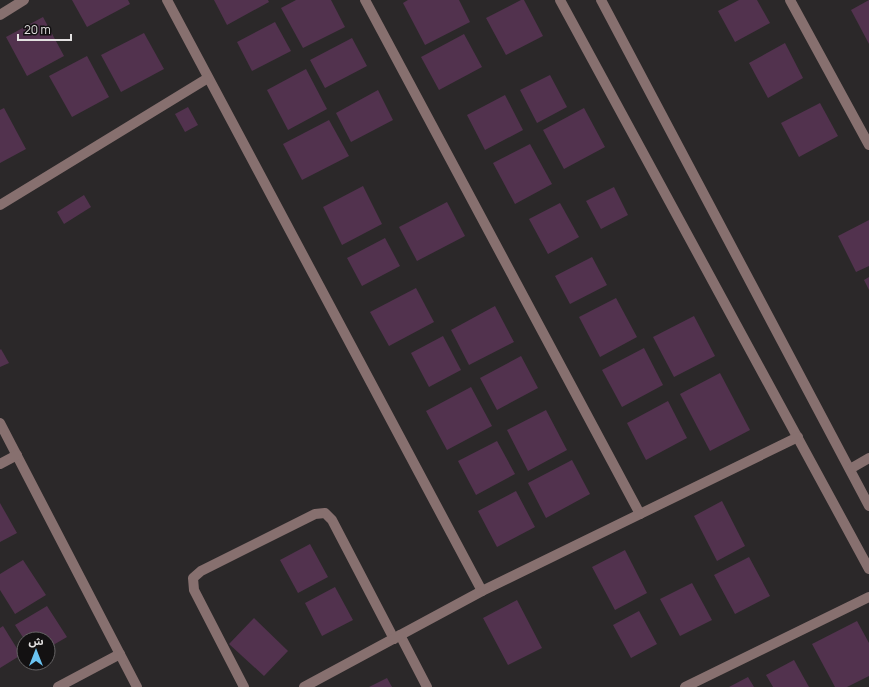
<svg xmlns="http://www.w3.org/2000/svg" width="869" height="687" font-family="Manrope,'Noto Sans Arabic',sans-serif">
  <rect width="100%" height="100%" fill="#2b2829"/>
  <g fill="#52324e">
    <polygon points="72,0 128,0 130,4 87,27"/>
    <polygon points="214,0 268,0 269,2 227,25"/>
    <polygon points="296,0 331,0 345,27 303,48 281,8"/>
    <polygon points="408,0 459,0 470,22 425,45 403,3"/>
    <polygon points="521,0 524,0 543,36 506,55 486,18"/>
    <polygon points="739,0 757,0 770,23 735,42 718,11"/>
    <polygon points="869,0 869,44 851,10"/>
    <polygon points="43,17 64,56 27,76 6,37"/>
    <polygon points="275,22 291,51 252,71 237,42"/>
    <polygon points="144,33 164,69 121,92 101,55"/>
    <polygon points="464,34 482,67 439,90 421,57"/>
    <polygon points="352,38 367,66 325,88 310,60"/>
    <polygon points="785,43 803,78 768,98 749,63"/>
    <polygon points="87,56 109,97 72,117 49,76"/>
    <polygon points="306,69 327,109 288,130 267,90"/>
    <polygon points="550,75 567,107 537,123 520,90"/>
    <polygon points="378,90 393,120 351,142 336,113"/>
    <polygon points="505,95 523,130 485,150 467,115"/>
    <polygon points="820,103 838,136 799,157 781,123"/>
    <polygon points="188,107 198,125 185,132 175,114"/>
    <polygon points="4,108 26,149 0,163 0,110"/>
    <polygon points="584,108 605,147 564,169 543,130"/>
    <polygon points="329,120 349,156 302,180 283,144"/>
    <polygon points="530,144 552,184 515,204 493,163"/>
    <polygon points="363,186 382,224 342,245 323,207"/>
    <polygon points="614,187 628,215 601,229 586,201"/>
    <polygon points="84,195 91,207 64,224 57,212"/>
    <polygon points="447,202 465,236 417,261 399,227"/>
    <polygon points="560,203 579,237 548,254 529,219"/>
    <polygon points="869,220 869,266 856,272 838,236"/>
    <polygon points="385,238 400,266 362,286 347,258"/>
    <polygon points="592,257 607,285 570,304 555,276"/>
    <polygon points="869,277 869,290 864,280"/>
    <polygon points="416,288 434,322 389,346 370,312"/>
    <polygon points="616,298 637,337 600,357 579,317"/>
    <polygon points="495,306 514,342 469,365 451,330"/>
    <polygon points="694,316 715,356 674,377 653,337"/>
    <polygon points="443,336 461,370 429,387 411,353"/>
    <polygon points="644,348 663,385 622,407 602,370"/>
    <polygon points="1,349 9,363 0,367 0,350"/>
    <polygon points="521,356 538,388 497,410 480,378"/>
    <polygon points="720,373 750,430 710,451 680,394"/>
    <polygon points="471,387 492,426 447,450 426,411"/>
    <polygon points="668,401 687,438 646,460 627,423"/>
    <polygon points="546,410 567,450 528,471 507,430"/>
    <polygon points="497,441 515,474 476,495 458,461"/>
    <polygon points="572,460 590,494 546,518 528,483"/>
    <polygon points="516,491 535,527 497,547 478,511"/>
    <polygon points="722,501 745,546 717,561 694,516"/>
    <polygon points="0,503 17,533 0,542"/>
    <polygon points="310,544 328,577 298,593 280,560"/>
    <polygon points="625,550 647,593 615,610 592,567"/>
    <polygon points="749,557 770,596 735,614 714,575"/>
    <polygon points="23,560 46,595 15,614 0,590 0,574"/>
    <polygon points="692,583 712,620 680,636 660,599"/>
    <polygon points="335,587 353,620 322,636 305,603"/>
    <polygon points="517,600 542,648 508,665 483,618"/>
    <polygon points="47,606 67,637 48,648 48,639 24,639 15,625"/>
    <polygon points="639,611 657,644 631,658 613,625"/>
    <polygon points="254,618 288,651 264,676 229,644"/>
    <polygon points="857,621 869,643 869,676 847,687 835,687 812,644"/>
    <polygon points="3,626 21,655 0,668 0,628"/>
    <polygon points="794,660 809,687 773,687 766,675"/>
    <polygon points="748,677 754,687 729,687"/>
    <polygon points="387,678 392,687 369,687"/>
  </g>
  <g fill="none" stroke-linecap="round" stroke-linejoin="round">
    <g stroke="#87706f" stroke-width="10">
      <polyline points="167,0 482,591"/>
      <polyline points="365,0 640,514"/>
      <polyline points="560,0 869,569"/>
      <polyline points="601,0 869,506"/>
      <polyline points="790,0 869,145"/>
      <polyline points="0,15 24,0"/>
      <polyline points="0,205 208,78"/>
      <polyline points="0,423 137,687"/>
      <polyline points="0,464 17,455"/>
      <polyline points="850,469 869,458"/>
      <polyline points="400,635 427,687"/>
      <polyline points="58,687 120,654"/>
      <polyline points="244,687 194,590 193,578 201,571 315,514 325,513 332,520 394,639"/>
      <polyline points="304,687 482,591 798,437"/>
      <polyline points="685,687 869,597"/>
    </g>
  </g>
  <g transform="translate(36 651)"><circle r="19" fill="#131112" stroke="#666465"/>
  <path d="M0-3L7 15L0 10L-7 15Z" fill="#6ac3f1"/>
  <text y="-6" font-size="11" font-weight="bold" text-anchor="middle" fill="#e3e1e1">ش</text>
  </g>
  <path d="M18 34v6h53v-6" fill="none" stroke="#e3e1e1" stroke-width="2"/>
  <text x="24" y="34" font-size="12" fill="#e3e1e1" stroke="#131112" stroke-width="3" paint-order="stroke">20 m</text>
</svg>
